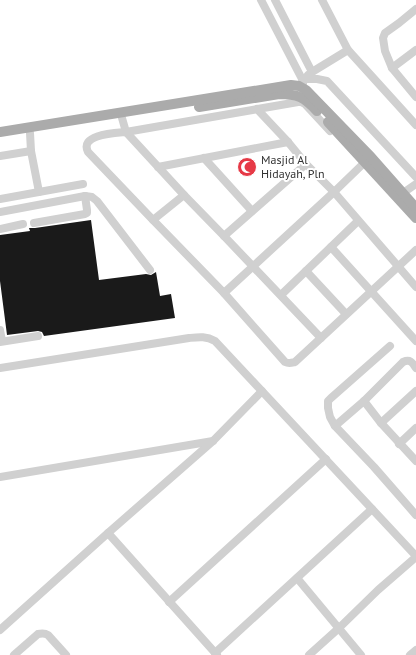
<svg xmlns="http://www.w3.org/2000/svg" width="416" height="655" font-family="'PT Sans',sans-serif">
  <rect width="100%" height="100%" fill="#fff"/>
  <polygon fill="#1a1a1a" points="91,220 99,280 146,274 151,275 156,272 160,296 171,294 175,318 44,336 42,332 38,331 7,335 0,281 0,235 30,231 29,228 35,228"/>
  <g fill="none" stroke-linecap="round" stroke-linejoin="round">
    <g stroke="#d0d0d0" stroke-width="8">
      <polyline points="261,0 302,79 303,83"/>
      <polyline points="275,0 312,72 308,75"/>
      <polyline points="416,9 399,23 385,33 383,38 385,51 392,68 416,97"/>
      <polyline points="348,50 416,125"/>
      <polyline points="392,68 416,50"/>
      <polyline points="312,72 348,50 322,0"/>
      <polyline points="302,79 317,79 327,81 416,177"/>
      <polyline points="257,109 288,142 306,164 334,192 416,287"/>
      <polyline points="122,118 126,132 184,195 224,236 321,338"/>
      <path d="M330,131L305,104L301,102H298L126,132C116,133 79,134 88,152L153,220L224,293L285,362C289,364 291,363 295,362L416,250"/>
      <polyline points="30,133 31,151 39,192"/>
      <polyline points="0,156 31,151"/>
      <polyline points="204,158 252,211"/>
      <polyline points="158,167 288,142"/>
      <polyline points="403,193 416,184"/>
      <polyline points="0,199 83,184"/>
      <polyline points="0,212 85,196 92,197 97,201 150,270"/>
      <polyline points="153,220 184,195"/>
      <polyline points="34,223 85,214 87,213 87,210 85,196"/>
      <polyline points="0,229 23,224"/>
      <polyline points="224,236 306,164"/>
      <polyline points="331,247 416,341"/>
      <polyline points="306,271 346,314"/>
      <polyline points="224,293 334,192 365,162"/>
      <polyline points="281,295 358,221"/>
      <polyline points="0,330 2,341"/>
      <polyline points="0,342 38,336"/>
      <polyline points="390,346 331,398 328,401 328,408 330,417 335,426 374,467 416,515"/>
      <path d="M0,368L189,338C199,337 206,336 215,341L416,556"/>
      <polyline points="364,401 381,423 416,461"/>
      <polyline points="381,423 416,391"/>
      <path d="M335,426L364,401L403,362C410,359 412,362 416,368"/>
      <polyline points="399,444 416,428"/>
      <polyline points="0,477 213,441"/>
      <polyline points="108,533 213,441 262,391"/>
      <polyline points="297,578 361,655"/>
      <polyline points="169,602 326,459"/>
      <polyline points="0,630 108,533 217,655"/>
      <polyline points="215,653 372,509"/>
      <path d="M14,655L38,634C42,633 45,633 48,635L66,655"/>
      <polyline points="309,655 339,628 378,590 416,557"/>
      <polyline points="410,655 416,650"/>
    </g>
    <g stroke="#ababab" stroke-width="10">
      <path d="M199,107L279,94C298,94 304,97 317,111"/>
      <polyline points="328,122 416,218"/>
      <polyline points="0,132 291,85 299,86 306,90 371,157 416,208"/>
    </g>
  </g>
  <defs>
    <g id="mosque-disc" transform="scale(1)"><circle r="9.5" fill="#e63946" stroke="#fff"/><path d="M3.5-4.9A6 6 0 1 0 3.5 4.9A5 5 0 1 1 3.5-4.9Z" fill="#fff"/></g>
  </defs>
  <g fill-rule="evenodd">
    <use href="#mosque-disc" x="247" y="167"/>
  </g>
  <g text-anchor="middle" stroke-width="4" stroke-linejoin="round" paint-order="stroke">
    <g font-size="12" fill="#333" stroke="#fff" text-anchor="start">
      <text x="261" y="164">Masjid Al<tspan x="261" dy="14">Hidayah, Pln</tspan></text>
    </g>
  </g>
</svg>
